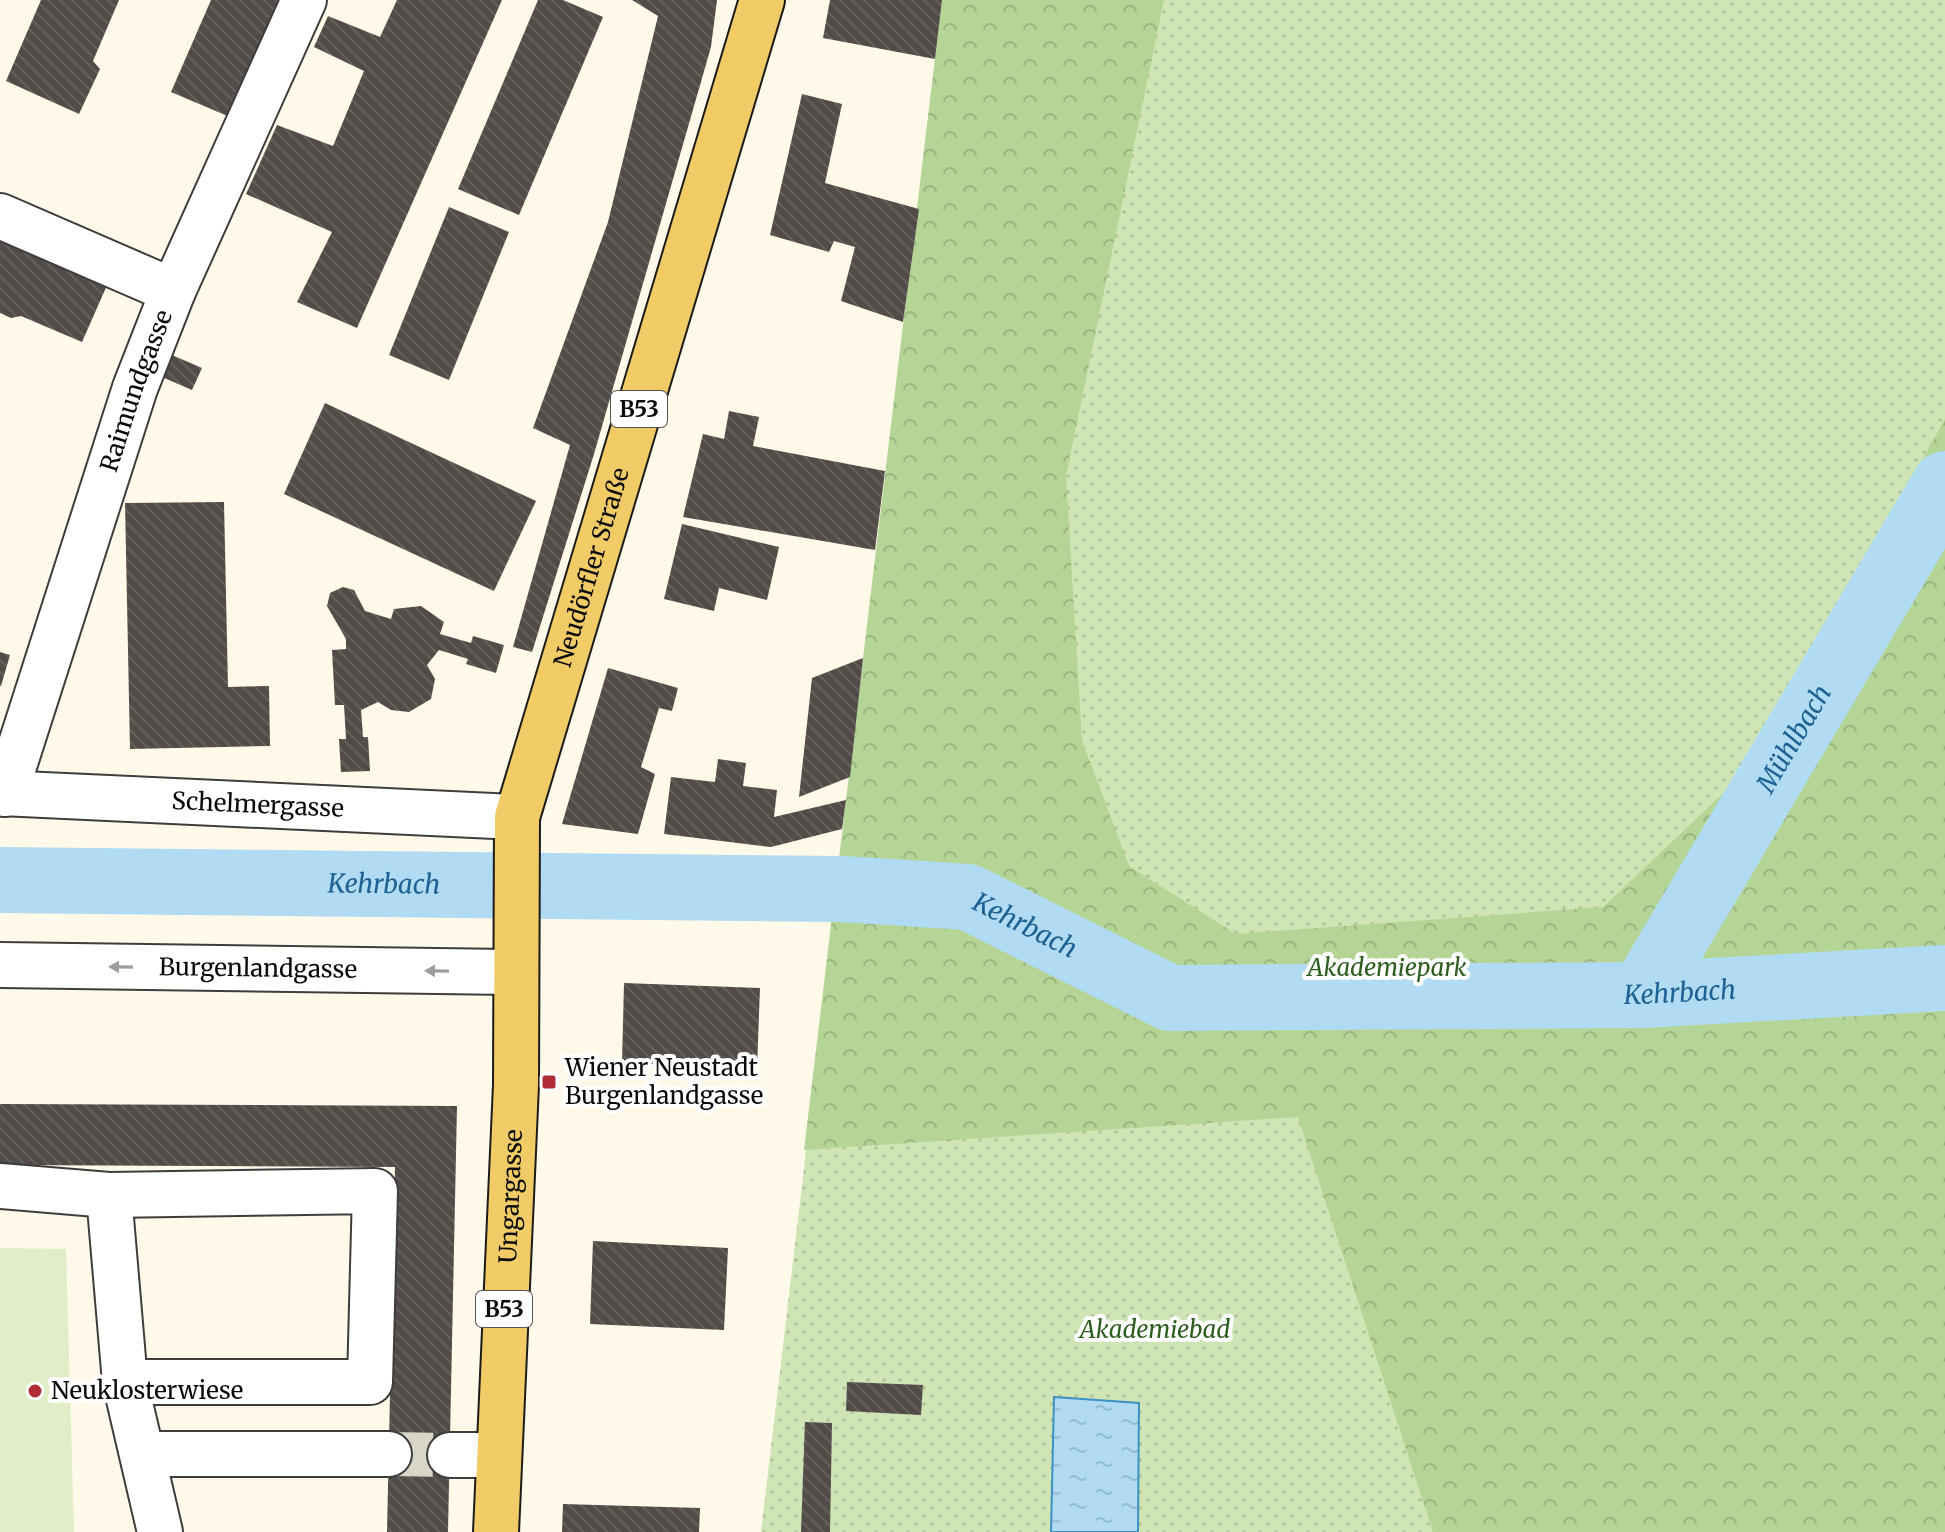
<svg xmlns="http://www.w3.org/2000/svg" width="1945" height="1532" font-family="Merriweather,serif">
  <defs>
    <pattern id="green-dots" width="8" height="8" patternUnits="userSpaceOnUse" patternTransform="scale(2)"><rect width="8" height="8" fill="#cfe5b5"/><path d="M2 2h.1M6 6h.1" fill="none" stroke="#b0c39a" stroke-width="1.8" stroke-linecap="round"/></pattern>
    <pattern id="forest-crowns" width="20" height="18" patternUnits="userSpaceOnUse" patternTransform="scale(2)"><rect width="20" height="18" fill="#b4d596"/><path d="M2 6a3 3 0 1 1 6 0M12 15a3 3 0 1 1 6 0" fill="none" stroke="#99b680"/></pattern>
    <pattern id="water-ripples" width="26" height="14" patternUnits="userSpaceOnUse" patternTransform="scale(2)"><rect width="26" height="14" fill="#b1dbf2"/><path d="M2 4q2-2 4 0t4 0M15 11q2-2 4 0t4 0" fill="none" stroke="#97bbce"/></pattern>
    <pattern id="building-back-hatch" width="6" height="6" patternUnits="userSpaceOnUse" patternTransform="scale(2)"><rect width="6" height="6" fill="#524b47"/><path d="M-1 5l2 2M0 0l6 6M5-1l2 2" fill="none" stroke="#66605d"/></pattern>
  </defs>
  <rect width="100%" height="100%" fill="#fef9e9"/>
  <polygon fill="url(#green-dots)" points="942,0 1945,0 1945,1532 761,1532"/>
  <polygon fill="url(#forest-crowns)" points="942,0 1164,0 1066,476 1082,740 1129,866 1236,934 1603,907 1751,767 1945,419 1945,1532 1433,1532 1298,1117 804,1150"/>
  <polygon fill="#e1edc7" points="0,1248 66,1249 74,1532 0,1532"/>
  <polygon fill="url(#water-ripples)" stroke="#3c92c4" stroke-width="2" points="1054,1397 1139,1403 1138,1532 1051,1532"/>
  <g fill="none" stroke-linecap="round" stroke-linejoin="round">
    <g stroke="#b1dbf2" stroke-width="66">
      <path id="s1" d="M0,880L842,889L968,897L1170,998L1642,995L1945,978"/>
      <path id="s2" d="M1642,995L1945,484"/>
    </g>
  </g>
  <g fill="url(#building-back-hatch)">
    <polygon points="41,0 119,0 93,61 100,69 79,114 6,81"/>
    <polygon points="211,0 288,0 237,120 171,92"/>
    <polygon points="397,0 502,0 357,328 297,302 332,232 246,194 277,125 333,146 364,71 314,47 328,16 380,37"/>
    <polygon points="538,0 563,0 603,17 519,215 458,189"/>
    <polygon points="632,0 717,0 711,47 594,454 532,652 513,647 570,445 533,428 608,222 658,16"/>
    <polygon points="830,0 942,0 935,59 823,38"/>
    <polygon points="802,94 842,104 825,183 919,209 903,322 841,301 855,247 834,241 829,252 770,235"/>
    <polygon points="449,207 509,232 449,380 389,355"/>
    <polygon points="0,235 108,283 82,342 21,316 11,318 0,313"/>
    <polygon points="172,355 202,368 192,390 162,377"/>
    <polygon points="325,403 536,501 494,591 284,494"/>
    <polygon points="729,411 759,417 753,446 885,471 875,550 683,517 703,434 724,439"/>
    <polygon points="224,502 228,687 269,686 270,746 130,749 125,503"/>
    <polygon points="682,524 779,547 767,600 719,588 714,611 664,599"/>
    <polygon points="343,587 354,590 365,611 391,619 394,609 421,606 444,622 440,634 471,643 473,636 504,645 496,673 466,664 468,659 439,650 427,665 435,679 431,699 409,712 391,710 378,702 361,710 363,737 368,737 370,771 341,772 339,739 346,739 344,705 335,705 332,650 346,649 346,639 327,606 330,593"/>
    <polygon points="0,652 10,655 1,686 0,686"/>
    <polygon points="863,658 850,777 799,797 812,678"/>
    <polygon points="608,668 678,688 672,711 659,708 641,767 655,774 638,834 562,824"/>
    <polygon points="718,759 746,763 743,786 777,790 774,817 846,800 842,829 771,847 664,834 671,777 715,782"/>
    <polygon points="624,983 760,988 757,1068 622,1063"/>
    <polygon points="0,1104 457,1106 448,1532 387,1532 395,1167 0,1165"/>
    <polygon points="593,1241 728,1248 724,1330 590,1324"/>
    <polygon points="847,1382 923,1385 921,1415 846,1411"/>
    <polygon points="805,1422 832,1423 830,1532 801,1532"/>
    <polygon points="563,1504 700,1508 699,1532 562,1532"/>
  </g>
  <g fill="none" stroke-linecap="round" stroke-linejoin="round">
    <polyline stroke="#d9d5c8" stroke-width="44" stroke-dasharray="44 22" stroke-linecap="butt" points="389,1454 450,1455"/>
    <g stroke="#3d3d3d" stroke-width="48">
      <g id="street">
        <polyline points="0,216 173,291"/>
        <path id="s3" d="M0,793L517,817"/>
        <path id="s4" d="M5,794L135,388L173,291L304,0"/>
        <path id="s5" d="M0,965L515,972"/>
        <polyline points="0,1186 109,1195 375,1191 370,1382 125,1382"/>
        <polyline points="109,1195 125,1382 160,1532"/>
        <polyline points="144,1454 389,1454"/>
        <polyline points="450,1455 497,1455"/>
      </g>
    </g>
    <g stroke="#1b1b1b" stroke-width="48">
      <g id="primary">
        <path id="s6" d="M496,1532L516,1085L517,817L762,0"/>
      </g>
    </g>
    <use href="#street" stroke="#fff" stroke-width="44"/>
    <use href="#primary" stroke="#f0cb66" stroke-width="44"/>
  </g>
  <defs><path id="oneway-solid" d="M-6-.8H1V-3.2L6.5 0L1 3.2V.8H-6Z" transform="scale(2)"/></defs>
  <g fill="#9d9d9d">
    <use href="#oneway-solid" transform="translate(121 967) rotate(-179)"/>
    <use href="#oneway-solid" transform="translate(437 971) rotate(-179)"/>
  </g>
  <g fill="#b02c36" stroke="#fff" stroke-width="3">
    <rect x="541" y="1074" width="16" height="16" rx="4"/>
    <circle cx="35" cy="1391" r="8"/>
  </g>
  <g text-anchor="middle" stroke-width="8" stroke-linejoin="round" paint-order="stroke">
    <g fill="#fff" stroke="#545454" stroke-width="2">
      <rect x="611" y="391" width="56" height="36" rx="6"/>
      <rect x="476" y="1291" width="56" height="36" rx="6"/>
    </g>
    <g font-size="22" font-weight="bold" fill="#0a0a0a">
      <text x="639" y="417">B53</text>
      <text x="504" y="1317">B53</text>
    </g>
    <g font-size="24" fill="#0a0a0a" stroke="#fff">
      <text dy="8" stroke="none"><textPath href="#s4" startOffset="424">Raimundgasse</textPath></text>
      <text dy="8" stroke="none"><textPath href="#s6" startOffset="976">Neudörfler Straße</textPath></text>
      <text dy="8" stroke="none"><textPath href="#s3" startOffset="258">Schelmergasse</textPath></text>
      <text dy="8" stroke="none"><textPath href="#s5" startOffset="258">Burgenlandgasse</textPath></text>
      <text dy="8" stroke="none"><textPath href="#s6" startOffset="336">Ungargasse</textPath></text>
    </g>
    <g font-size="24" font-style="italic" fill="#2e5d20" stroke="#fff">
      <text x="1387" y="976">Akademiepark</text>
      <text x="1155" y="1338">Akademiebad</text>
    </g>
    <g font-size="24" fill="#0a0a0a" stroke="#fff" text-anchor="start">
      <text x="565" y="1076">Wiener Neustadt<tspan x="565" dy="28">Burgenlandgasse</tspan></text>
      <text x="51" y="1399">Neuklosterwiese</text>
    </g>
    <g font-size="26" font-style="italic" fill="#1d6293" stroke="#fff">
      <text dy="9" stroke="none"><textPath href="#s2" startOffset="298">Mühlbach</textPath></text>
      <text dy="9" stroke="none"><textPath href="#s1" startOffset="384">Kehrbach</textPath></text>
      <text dy="9" stroke="none"><textPath href="#s1" startOffset="1032">Kehrbach</textPath></text>
      <text dy="9" stroke="none"><textPath href="#s1" startOffset="1704">Kehrbach</textPath></text>
    </g>
  </g>
</svg>
